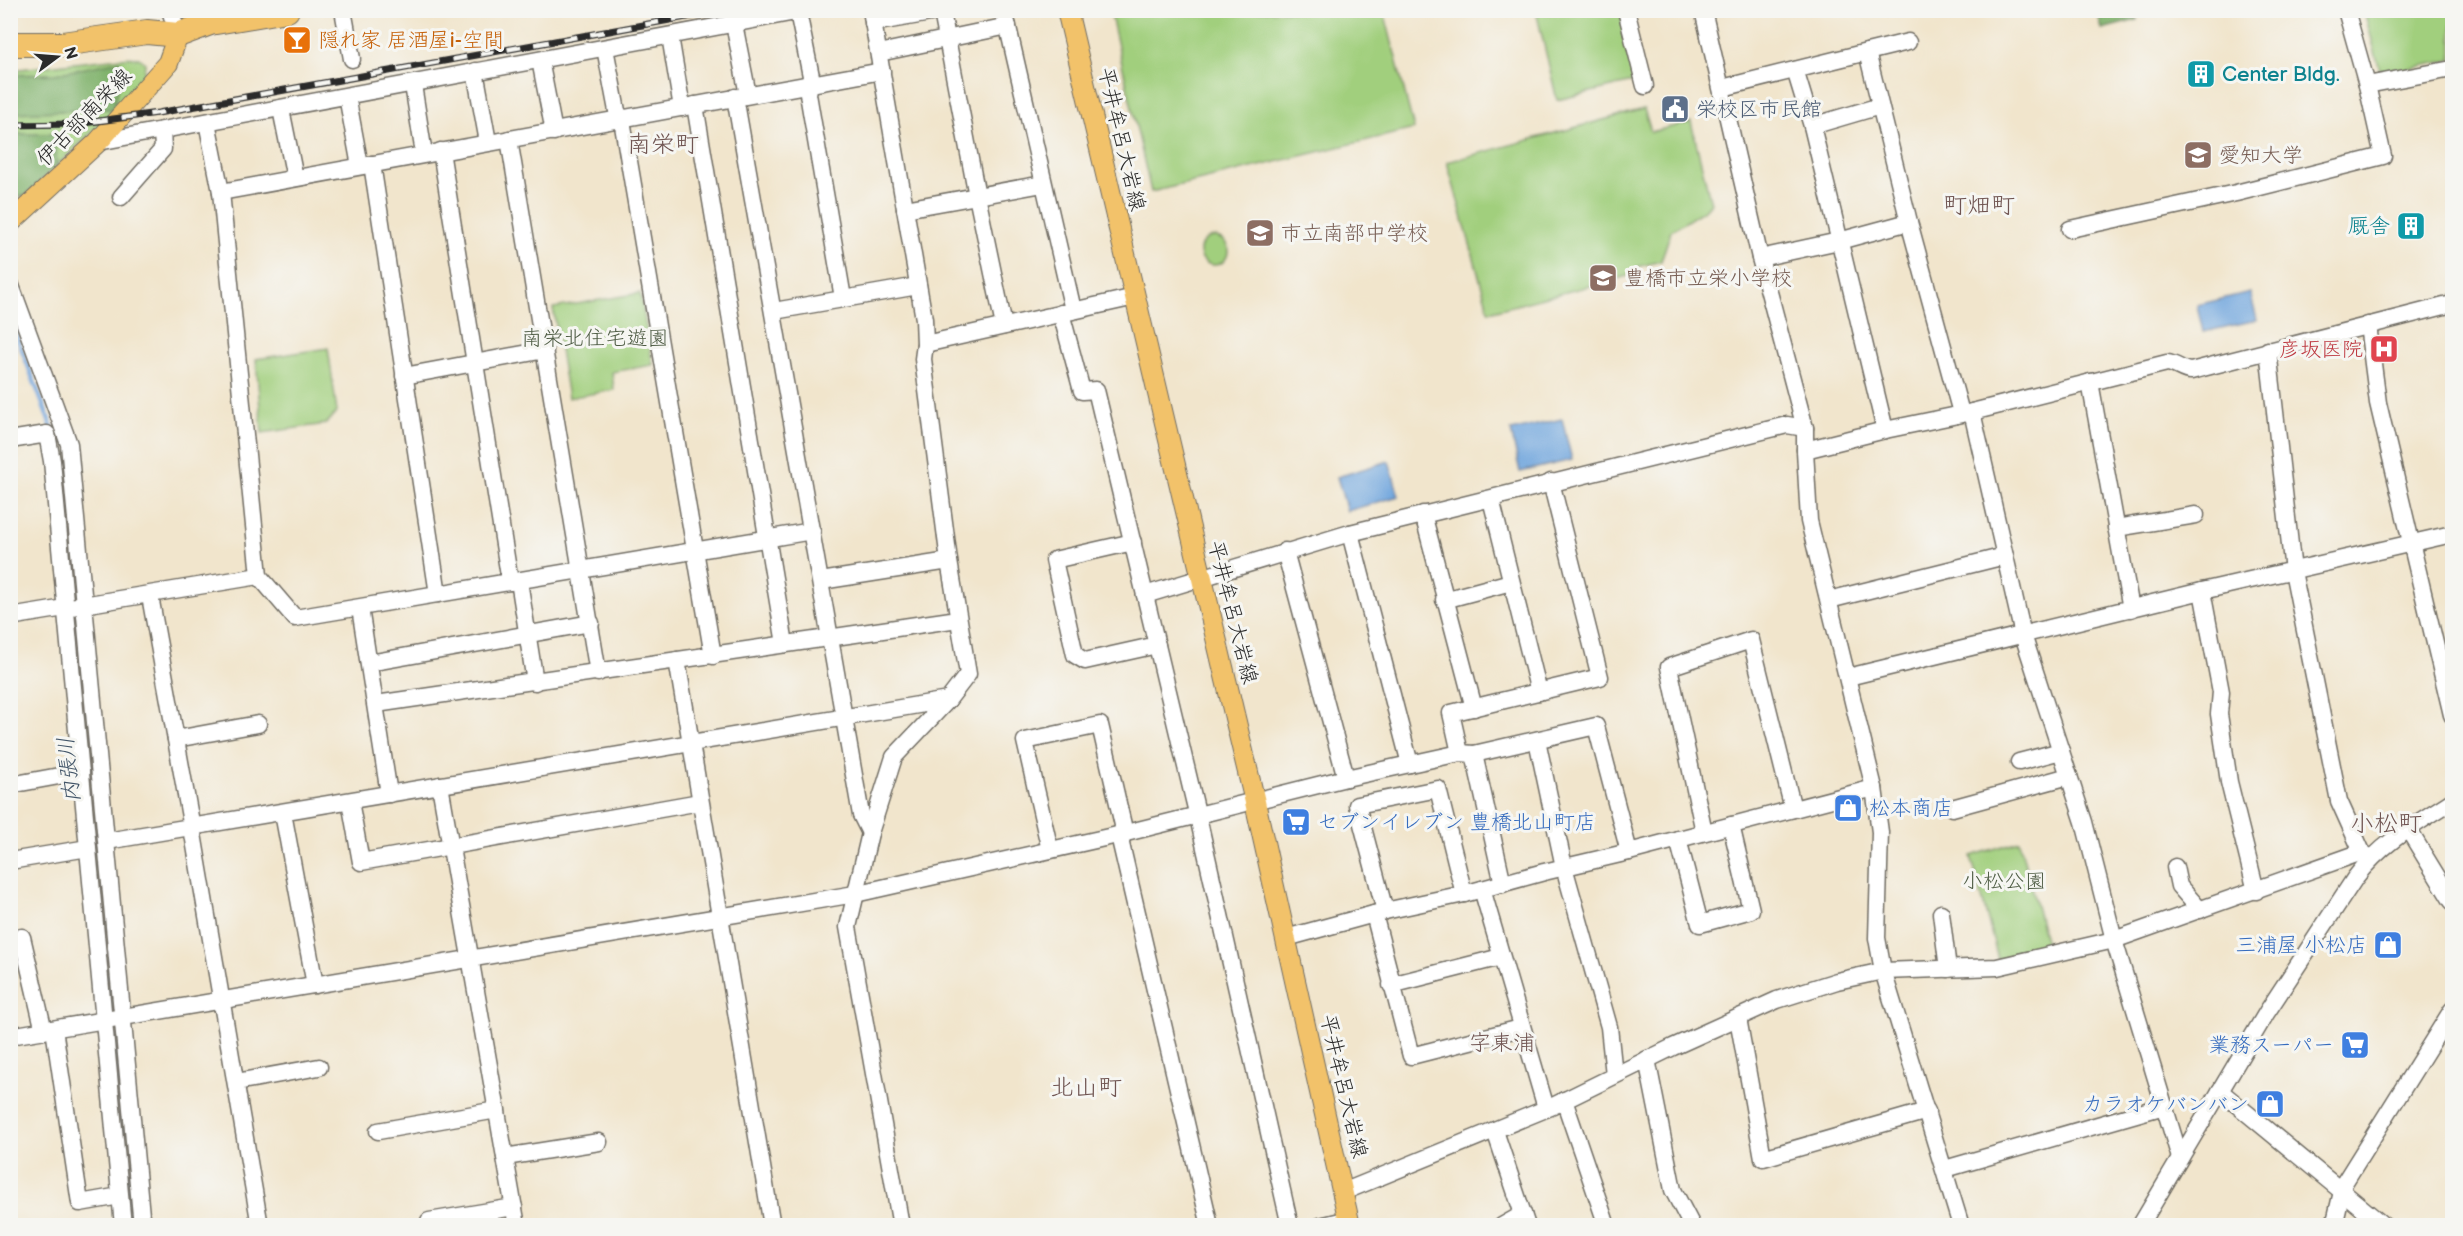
<svg xmlns="http://www.w3.org/2000/svg" width="2463" height="1236" font-family="'Balsamiq Sans','Klee One',sans-serif">
  <rect width="100%" height="100%" fill="#f6f6f2"/>
  <filter id="ink" filterUnits="userSpaceOnUse"><feTurbulence type="fractalNoise" baseFrequency=".0167" numOctaves="2"/><feDisplacementMap in="SourceGraphic" scale="12" xChannelSelector="R" yChannelSelector="G"/><feConvolveMatrix kernelMatrix="1 2 1 2 8 2 1 2 1" color-interpolation-filters="sRGB"/></filter>
  <filter id="wash" filterUnits="userSpaceOnUse"><feTurbulence type="fractalNoise" baseFrequency=".008" numOctaves="4" result="noise"/><feDisplacementMap in="SourceGraphic" scale="24" xChannelSelector="R" yChannelSelector="G"/><feGaussianBlur stdDeviation="1.35" result="paint"/><feColorMatrix in="noise" values="0 0 0 0 0 0 0 0 0 0 0 0 0 0 0 0 0 1.4 0 .05"/><feComposite in="paint" operator="in"/></filter>
  <g filter="url(#wash)">
    <rect width="100%" height="100%" fill="#f1e5cc"/>
    <g fill="#a1cf7d" stroke="#667d54" stroke-width="1.5">
      <polygon points="1110,11 1384,11 1414,129 1151,192"/>
      <polygon points="1536,11 1620,11 1637,81 1557,100"/>
      <polygon points="2364,11 2452,11 2452,60 2381,74"/>
      <polygon points="130,57 139,58 145,63 144,77 104,121 24,197 22,195 11,206 11,70"/>
      <polygon points="1644,109 1651,132 1691,122 1711,203 1706,209 1671,231 1661,261 1637,267 1636,274 1489,312 1447,162"/>
      <circle cx="1214" cy="251" r="14"/>
      <polygon points="640,293 653,365 612,372 614,390 568,398 553,308"/>
      <polygon points="328,348 337,412 326,424 262,433 256,359"/>
      <polygon points="2019,841 2048,951 1999,963 1971,856"/>
    </g>
    <g fill="#80b26c" stroke="#566e4c" stroke-width="1.5">
      <polygon points="2097,11 2135,11 2137,20 2102,29"/>
      <polygon points="120,61 123,71 113,109 11,113 11,75 55,74"/>
      <polygon points="11,134 55,134 57,165 24,197 22,195 11,206"/>
    </g>
    <g fill="#70a5dd" stroke="#4e6884" stroke-width="1.5">
      <polygon points="2250,292 2257,320 2203,332 2197,305"/>
      <polygon points="1562,419 1572,460 1520,472 1511,431"/>
      <polygon points="1389,461 1399,496 1347,511 1337,477"/>
    </g>
    <g fill="none" stroke-linecap="round" stroke-linejoin="round">
      <g stroke="#70a5dd" stroke-width="4.5">
        <polyline points="10,319 54,433"/>
        <polyline points="56,441 62,462 60,471"/>
        <polyline points="108,974 132,1226"/>
      </g>
    </g>
  </g>
  <g filter="url(#ink)">
    <g fill="none" stroke-linecap="round" stroke-linejoin="round">
      <g stroke="#706c63" stroke-width="19">
        <g id="minor">
          <polyline points="170,10 178,35"/>
          <polyline points="343,10 352,59"/>
          <polyline points="871,10 924,319 925,344 923,359 949,561 968,674 948,700 894,757 870,833 848,927 901,1226"/>
          <polyline points="1004,10 1073,310"/>
          <polyline points="1626,10 1645,86"/>
          <polyline points="1703,10 1760,258 1805,428"/>
          <polyline points="2346,10 2367,85 2452,69"/>
          <polyline points="798,12 811,76 808,94 843,298"/>
          <polyline points="942,12 977,196 1004,326"/>
          <polyline points="873,23 948,10"/>
          <polyline points="734,24 748,95"/>
          <polyline points="670,36 682,108"/>
          <polyline points="605,48 617,111 622,120 713,656"/>
          <polyline points="1867,52 1908,42"/>
          <polyline points="879,53 1008,26"/>
          <polyline points="540,60 554,132"/>
          <polyline points="1795,70 1812,126 1885,430"/>
          <polyline points="475,71 488,142"/>
          <polyline points="413,85 424,154"/>
          <polyline points="1722,88 1867,52 1909,222 1961,413"/>
          <polyline points="347,96 360,166"/>
          <polyline points="735,97 861,815 870,833"/>
          <polyline points="695,105 785,644"/>
          <polyline points="281,109 295,178"/>
          <polyline points="207,122 221,192 259,576 295,618 812,531"/>
          <polyline points="1812,126 1880,106"/>
          <polyline points="509,139 598,673"/>
          <polyline points="98,142 806,10"/>
          <polyline points="441,151 510,582"/>
          <polyline points="372,164 438,594"/>
          <polyline points="221,192 882,71"/>
          <polyline points="121,197 163,149 162,131"/>
          <polyline points="905,209 1043,184"/>
          <polyline points="2070,229 2236,193 2383,156 2367,85"/>
          <polyline points="1760,258 1839,241 1909,222"/>
          <polyline points="10,283 69,444 142,1226"/>
          <polyline points="774,311 918,286"/>
          <polyline points="1061,313 1082,391 1096,390 1198,817 1290,1226"/>
          <polyline points="2368,325 2378,403 2452,715"/>
          <polyline points="925,344 1135,297"/>
          <polyline points="2268,350 2293,571 2339,801 2362,852 2370,858"/>
          <polyline points="404,376 545,350"/>
          <polyline points="2090,382 2131,609"/>
          <polyline points="1972,412 2023,635 2084,822 2114,940 2180,1158"/>
          <polyline points="10,440 47,434 52,461 123,1226"/>
          <polyline points="1805,450 1809,521 1874,788 1880,832 1877,938 1883,971 1961,1226"/>
          <polyline points="1491,499 1539,692"/>
          <polyline points="1423,514 1474,708"/>
          <polyline points="2116,528 2196,515"/>
          <polyline points="1350,533 1410,764"/>
          <polyline points="1133,542 1054,560 1075,655 1085,661 1157,645"/>
          <polyline points="1285,551 1346,778"/>
          <polyline points="519,581 535,682"/>
          <polyline points="821,581 949,561"/>
          <polyline points="2202,591 2221,692 2219,714 2229,782 2256,891"/>
          <path d="M1145,595L1350,533L1787,425L1805,428V450L1885,430L1972,412L2167,363C2177,364 2182,371 2191,371L2452,304"/>
          <polyline points="150,596 192,828 260,1226"/>
          <polyline points="1444,600 1511,582"/>
          <polyline points="1829,600 2005,556"/>
          <polyline points="360,608 389,794"/>
          <polyline points="10,617 259,576"/>
          <polyline points="677,660 772,1226"/>
          <polyline points="369,663 591,623"/>
          <polyline points="1848,677 2202,591 2452,534"/>
          <polyline points="376,704 958,619"/>
          <polyline points="176,739 258,724"/>
          <polyline points="1537,740 1564,867 1609,1027 1614,1075"/>
          <polyline points="1460,753 1451,713 1600,677 1551,482"/>
          <polyline points="2019,762 2061,751"/>
          <polyline points="10,785 81,772"/>
          <polyline points="440,785 517,1226"/>
          <polyline points="350,801 361,862 700,802"/>
          <polyline points="1952,808 2069,776"/>
          <polyline points="283,813 315,985"/>
          <polyline points="2408,829 2452,901"/>
          <polyline points="1704,832 1669,667 1751,640 1793,809"/>
          <polyline points="1678,839 1700,924 1751,910 1731,825"/>
          <polyline points="107,841 948,700"/>
          <polyline points="1050,850 1025,741 1100,725 1123,825 1121,844 1210,1226"/>
          <polyline points="10,861 88,848"/>
          <polyline points="2175,867 2179,886 2200,910"/>
          <polyline points="1503,884 1474,754 1596,726 1629,852"/>
          <polyline points="1482,889 1546,1108"/>
          <polyline points="1385,911 1357,805 1438,789 1464,894"/>
          <polyline points="1941,913 1948,969"/>
          <polyline points="1374,914 1411,1056 1521,1028"/>
          <polyline points="1286,938 1385,911 1464,894 1544,872 1629,852 1874,788"/>
          <polyline points="10,939 22,937 44,1031"/>
          <polyline points="1391,985 1501,957"/>
          <polyline points="1738,1018 1763,1158 1927,1111"/>
          <polyline points="54,1029 80,1203 120,1196"/>
          <polyline points="10,1036 855,894 1122,834 1346,778 1460,753 1474,754"/>
          <polyline points="1647,1059 1673,1190 1692,1226"/>
          <polyline points="236,1082 319,1067"/>
          <polyline points="2220,1091 2384,1226"/>
          <polyline points="1564,1100 1607,1226"/>
          <polyline points="378,1131 497,1110"/>
          <polyline points="1495,1131 1527,1226"/>
          <polyline points="505,1157 599,1142"/>
          <polyline points="1945,1169 2164,1106"/>
          <polyline points="1343,1192 1553,1106 1673,1047 1777,1000 1837,981 1883,971 1997,967 2114,940 2362,852"/>
          <polyline points="429,1221 514,1207"/>
          <polyline points="1320,1226 1349,1219"/>
          <polyline points="1502,1226 1523,1214"/>
          <path d="M2140,1226L2267,1012L2355,878C2381,843 2417,823 2452,801"/>
          <polyline points="2334,1226 2344,1183 2452,1010"/>
        </g>
      </g>
      <g stroke="#706c63" stroke-width="22">
        <g id="major">
          <polyline points="1067,10 1255,802 1350,1226"/>
          <polyline points="10,223 98,142 168,63 178,35"/>
        </g>
      </g>
      <g stroke="#706c63" stroke-width="26">
        <polyline id="highway" points="10,44 62,44 147,32 178,35 210,23 287,10"/>
      </g>
      <use href="#minor" stroke="#fff" stroke-width="16"/>
      <use href="#major" stroke="#f2c26a" stroke-width="20"/>
      <use href="#highway" stroke="#f2c26a" stroke-width="24"/>
      <g stroke="#2b2b2b" stroke-width="7">
        <polyline id="rail" points="10,125 76,124 158,113 725,10"/>
      </g>
      <use href="#rail" stroke="#f6f6f2" stroke-width="4.5" stroke-dasharray="14" stroke-linecap="butt"/>
    </g>
  </g>
  <defs>
    <g id="bar-square" transform="scale(1.5)"><rect x="-9" y="-9" width="18" height="18" rx="4" fill="#e8710a" stroke="#f6f6f2"/><path d="M-6-5H6L.8 .8V4.5H3.5V6h-7V4.5H-.8V.8Z" fill="#fff"/></g>
    <g id="building-square" transform="scale(1.5)"><rect x="-9" y="-9" width="18" height="18" rx="4" fill="#0f9aa8" stroke="#f6f6f2"/><path d="M-4-6H4V6H1V3H-1V6H-4ZM-2.5-4.3h1.7v1.8h-1.7ZM.8-4.3h1.7v1.8H.8ZM-2.5-1h1.7V.8h-1.7ZM.8-1h1.7V.8H.8Z" fill="#fff"/></g>
    <g id="civic-square" transform="scale(1.5)"><rect x="-9" y="-9" width="18" height="18" rx="4" fill="#5c6f8a" stroke="#f6f6f2"/><path d="M-.6-6.5H3V-4.5H.6V-3L4-1V1h2V6H-6V1h2V-1L-.6-3ZM-1.2 2.5V6h2.4V2.5Z" fill="#fff"/></g>
    <g id="university-square" transform="scale(1.5)"><rect x="-9" y="-9" width="18" height="18" rx="4" fill="#8d6e63" stroke="#f6f6f2"/><path d="M0-5L7-2L0 1L-7-2ZM-4 1L0 2.5L4 1V4Q0 6-4 4Z" fill="#fff"/></g>
    <g id="school-square" transform="scale(1.5)"><rect x="-9" y="-9" width="18" height="18" rx="4" fill="#8d6e63" stroke="#f6f6f2"/><path d="M0-5L7-2L0 1L-7-2ZM-4 1L0 2.5L4 1V4Q0 6-4 4Z" fill="#fff"/></g>
    <g id="hospital-square" transform="scale(1.5)"><rect x="-9" y="-9" width="18" height="18" rx="4" fill="#e0444e" stroke="#f6f6f2"/><path d="M-5-5h3v3.5h4V-5h3V5h-3V1.5h-4V5h-3Z" fill="#fff"/></g>
    <g id="shop-square" transform="scale(1.5)"><rect x="-9" y="-9" width="18" height="18" rx="4" fill="#3f7fe0" stroke="#f6f6f2"/><path d="M-5-2.5h2.3a2.7 3.5 0 0 1 5.4 0H5L5.5 6h-11ZM-1.5-2.5h3a1.5 2.3 0 0 0-3 0Z" fill="#fff"/></g>
    <g id="supermarket-square" transform="scale(1.5)"><rect x="-9" y="-9" width="18" height="18" rx="4" fill="#3f7fe0" stroke="#f6f6f2"/><path d="M-6-5.5h2.5l.6 2H6L4.5 2H-2.5L-4.4-4H-6ZM-1.5 3.2a1.3 1.3 0 1 0 .1 0ZM3 3.2a1.3 1.3 0 1 0 .1 0Z" fill="#fff"/></g>
  </defs>
  <g fill-rule="evenodd">
    <use href="#bar-square" x="297" y="40"/>
    <use href="#building-square" x="2201" y="74"/>
    <use href="#civic-square" x="1675" y="109"/>
    <use href="#university-square" x="2198" y="155"/>
    <use href="#building-square" x="2411" y="226"/>
    <use href="#school-square" x="1260" y="233"/>
    <use href="#school-square" x="1603" y="278"/>
    <use href="#hospital-square" x="2384" y="349"/>
    <use href="#shop-square" x="1848" y="808"/>
    <use href="#supermarket-square" x="1296" y="822"/>
    <use href="#shop-square" x="2388" y="945"/>
    <use href="#supermarket-square" x="2355" y="1045"/>
    <use href="#shop-square" x="2270" y="1104"/>
  </g>
  <g text-anchor="middle" stroke-width="6" stroke-linejoin="round" paint-order="stroke">
    <g font-size="21" fill="#c56008" stroke="#f6f6f2" text-anchor="start">
      <text x="318" y="47">隠れ家 居酒屋i-空間</text>
    </g>
    <g font-size="21" fill="#0d838f" stroke="#f6f6f2" text-anchor="start">
      <text x="2222" y="81">Center Bldg.</text>
      <text x="2390" y="233" text-anchor="end">厩舎</text>
    </g>
    <g font-size="21" fill="#4e5e75" stroke="#f6f6f2" text-anchor="start">
      <text x="1696" y="116">栄校区市民館</text>
    </g>
    <g font-size="21" fill="#2b2b2b" stroke="#f6f6f2">
      <text transform="translate(84 117) rotate(-46)" y="7">伊古部南栄線</text>
      <text transform="translate(1122 139) rotate(77)" y="7">平井牟呂大岩線</text>
      <text transform="translate(1233 612) rotate(76)" y="7">平井牟呂大岩線</text>
      <text transform="translate(1344 1086) rotate(77)" y="7">平井牟呂大岩線</text>
    </g>
    <g font-size="21" fill="#785e54" stroke="#f6f6f2" text-anchor="start">
      <text x="2219" y="162">愛知大学</text>
      <text x="1281" y="240">市立南部中学校</text>
      <text x="1624" y="285">豊橋市立栄小学校</text>
    </g>
    <g font-size="21" fill="#4e5c44" stroke="#f6f6f2">
      <text x="595" y="345">南栄北住宅遊園</text>
      <text x="2004" y="888">小松公園</text>
    </g>
    <g font-size="21" fill="#be3a42" stroke="#f6f6f2" text-anchor="end">
      <text x="2363" y="356">彦坂医院</text>
    </g>
    <g font-size="21" fill="#366cbe" stroke="#f6f6f2" text-anchor="end">
      <text x="1869" y="815" text-anchor="start">松本商店</text>
      <text x="1317" y="829" text-anchor="start">セブンイレブン 豊橋北山町店</text>
      <text x="2367" y="952">三浦屋 小松店</text>
      <text x="2334" y="1052">業務スーパー</text>
      <text x="2249" y="1111">カラオケバンバン</text>
    </g>
    <g font-size="22" font-style="italic" fill="#435669" stroke="#f6f6f2">
      <text transform="translate(68 770) rotate(-96)" y="8">内張川</text>
    </g>
    <g font-size="22" fill="#705552" stroke="#f6f6f2">
      <text x="1502" y="1050">字東浦</text>
    </g>
    <g font-size="24" fill="#705552" stroke="#f6f6f2">
      <text x="663" y="152">南栄町</text>
      <text x="1979" y="213">町畑町</text>
      <text x="2386" y="831">小松町</text>
      <text x="1086" y="1095">北山町</text>
    </g>
  </g>
  <rect width="2463" height="1236" fill="none" stroke="#f6f6f2" stroke-width="36"/>
  <g transform="translate(57 57) rotate(74)" stroke="#f6f6f2" stroke-width="4.5" paint-order="stroke">
  <path d="M0-4.5L10 22L0 15L-10 22Z" fill="#2b2b2b"/>
  <text y="-9" font-size="16" font-weight="bold" text-anchor="middle" fill="#2b2b2b">N</text>
  </g>
</svg>
